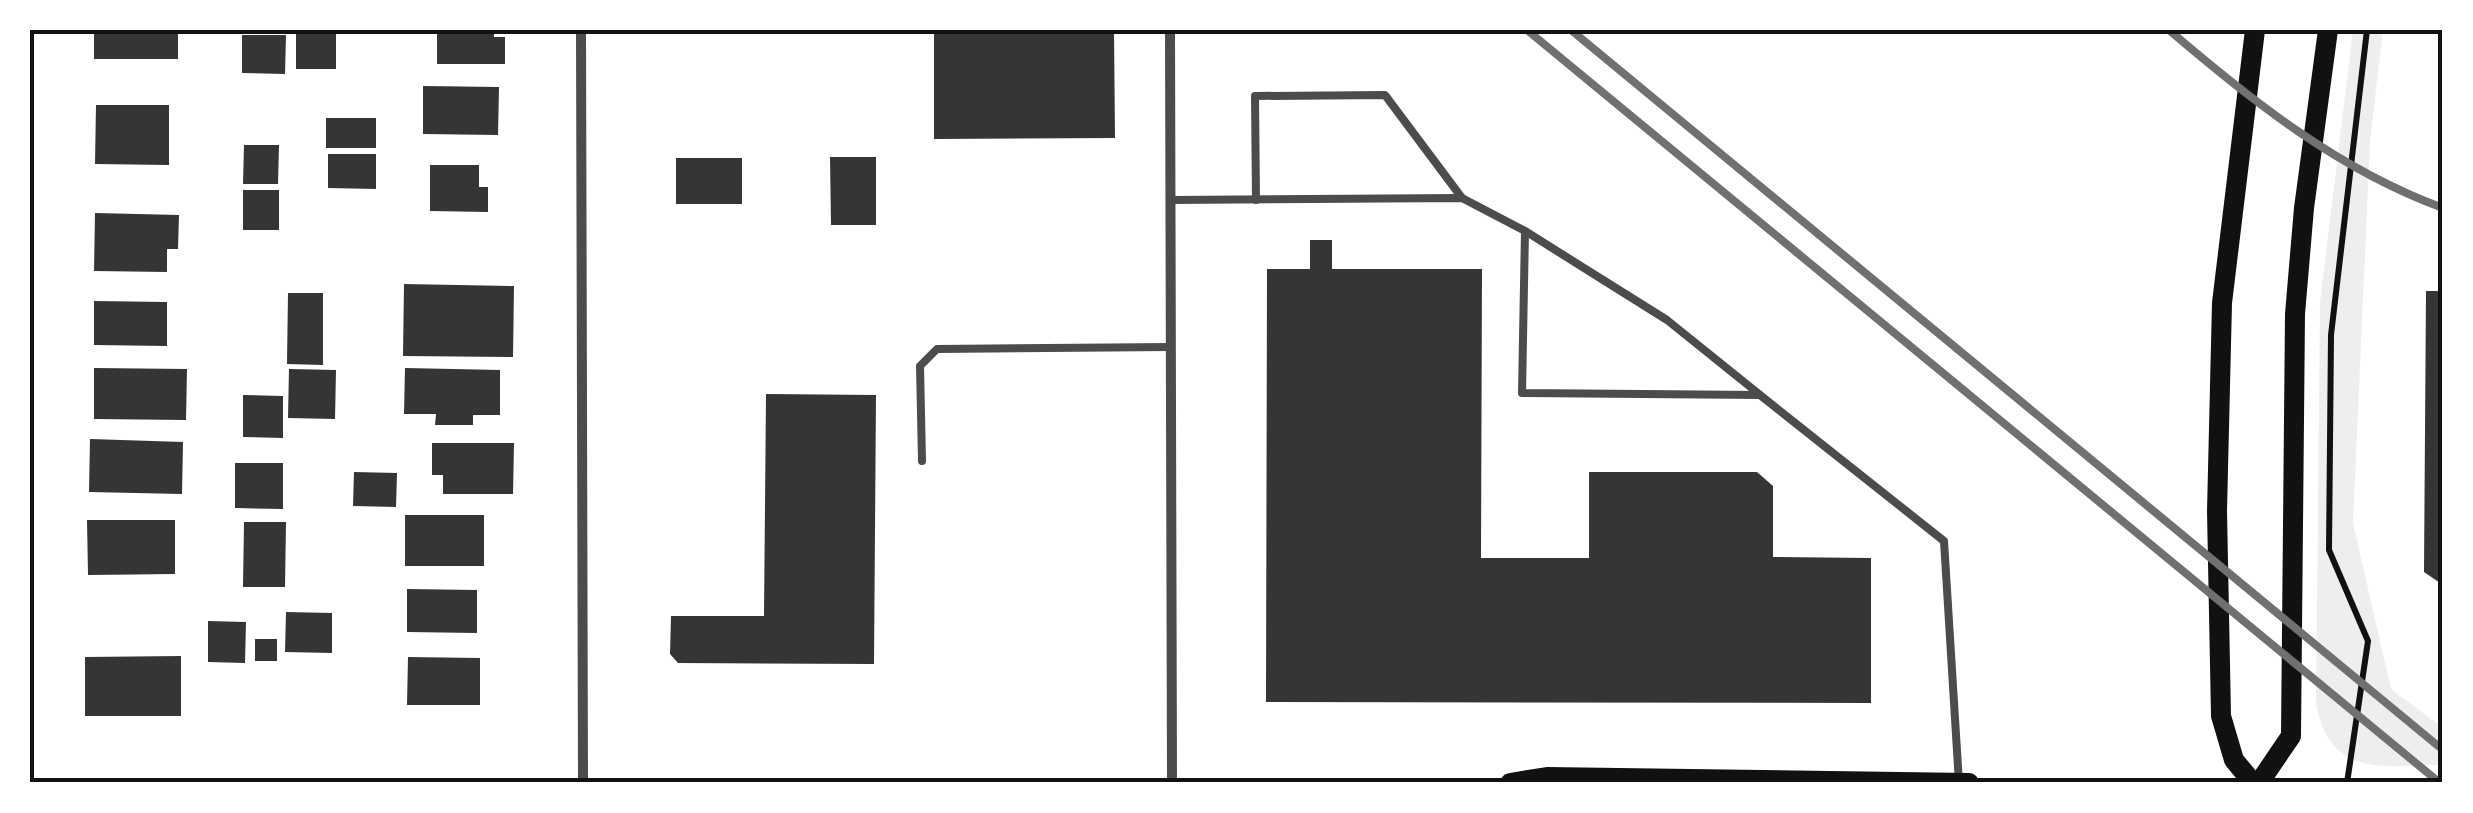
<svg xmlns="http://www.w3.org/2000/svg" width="2473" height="813" font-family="Figtree,sans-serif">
  <rect width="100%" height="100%" fill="#fff"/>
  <path fill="#eee" d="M2353,30H2383L2370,141L2353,523L2391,689L2443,728V765C2383,766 2329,778 2316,703L2320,303Z"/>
  <g fill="#353535">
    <rect x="94" y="30" width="84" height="29"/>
    <polygon points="437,30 494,30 494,37 505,37 505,64 437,64"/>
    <polygon points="934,30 1114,30 1115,138 934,139"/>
    <rect x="296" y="31" width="40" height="38"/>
    <polygon points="242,35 286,35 285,74 242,73"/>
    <polygon points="423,86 499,87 498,135 423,134"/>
    <polygon points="96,105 169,105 169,165 95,164"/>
    <rect x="326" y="118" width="50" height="30"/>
    <polygon points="244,145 279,145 278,184 243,184"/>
    <polygon points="328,154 376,154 376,189 328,188"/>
    <polygon points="830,157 876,157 876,225 831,225"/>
    <rect x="676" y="158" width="66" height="46"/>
    <polygon points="430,165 479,165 479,187 488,187 488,212 430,211"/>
    <rect x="243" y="190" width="36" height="40"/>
    <polygon points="95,213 179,215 178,249 167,249 167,272 94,271"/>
    <polygon points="1310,240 1332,240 1332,269 1482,269 1481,558 1589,558 1589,472 1757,472 1773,486 1773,557 1871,558 1871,703 1266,702 1267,269 1310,269"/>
    <polygon points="404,284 514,286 513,357 403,356"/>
    <polygon points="2426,291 2443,291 2443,585 2424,572"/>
    <polygon points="288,293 323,293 323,365 287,364"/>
    <polygon points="94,301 167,302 167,346 94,345"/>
    <polygon points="94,368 187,369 186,420 94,419"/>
    <polygon points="405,368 500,370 500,415 473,415 473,425 435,425 436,414 404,414"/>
    <polygon points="289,369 336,370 335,419 288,418"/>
    <polygon points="766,394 876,395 874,664 678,663 670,654 671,616 764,616"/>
    <polygon points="243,395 283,396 283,438 243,437"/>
    <polygon points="90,439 183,442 182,494 89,492"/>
    <polygon points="432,443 514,443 513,494 443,494 443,475 432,475"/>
    <polygon points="235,463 283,463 283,509 235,508"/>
    <polygon points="354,472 397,473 396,507 353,506"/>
    <rect x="405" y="515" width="79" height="51"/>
    <polygon points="87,520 175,520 175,574 88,575"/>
    <polygon points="244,522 286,522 285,587 243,587"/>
    <polygon points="407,589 477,590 477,633 407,632"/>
    <polygon points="286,612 332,613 332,653 285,652"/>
    <polygon points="208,621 246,622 245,663 208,662"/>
    <rect x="255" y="639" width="22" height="22"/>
    <polygon points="181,656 181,716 85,716 85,657"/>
    <polygon points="408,657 480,658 480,705 407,705"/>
  </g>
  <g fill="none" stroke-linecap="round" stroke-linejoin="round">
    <polyline stroke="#111" stroke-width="6" points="2347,783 2368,641 2329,550 2331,335 2367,30"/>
    <g stroke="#4c4c4c" stroke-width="8">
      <polyline points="1171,200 1462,198 1525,231 1522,393 1760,395 1944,541 1959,783"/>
      <polyline points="1256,200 1255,96 1385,95 1462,198"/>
      <polyline points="1525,231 1667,320 1759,394"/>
      <polyline points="922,461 920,366 937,349 1171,347"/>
    </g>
    <g stroke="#4c4c4c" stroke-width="10">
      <polyline points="581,30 583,783"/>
      <polyline points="1170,30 1172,783"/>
    </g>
    <g stroke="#111" stroke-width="20">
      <polyline points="1510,783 1547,777 1969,783"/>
      <polyline points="2253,783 2234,760 2221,716 2217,511 2222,303 2255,30"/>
      <polyline points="2259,783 2291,736 2295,314 2304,208 2328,30"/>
    </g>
    <g stroke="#707070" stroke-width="8">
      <polyline points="1527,30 2440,783"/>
      <polyline points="1571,30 2443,750"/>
      <path d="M2169,30C2252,101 2339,170 2443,208"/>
    </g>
  </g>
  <rect width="2473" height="813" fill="none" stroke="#ffffff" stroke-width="65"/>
  <rect x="32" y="32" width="2408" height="748" fill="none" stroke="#111" stroke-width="4"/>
</svg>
